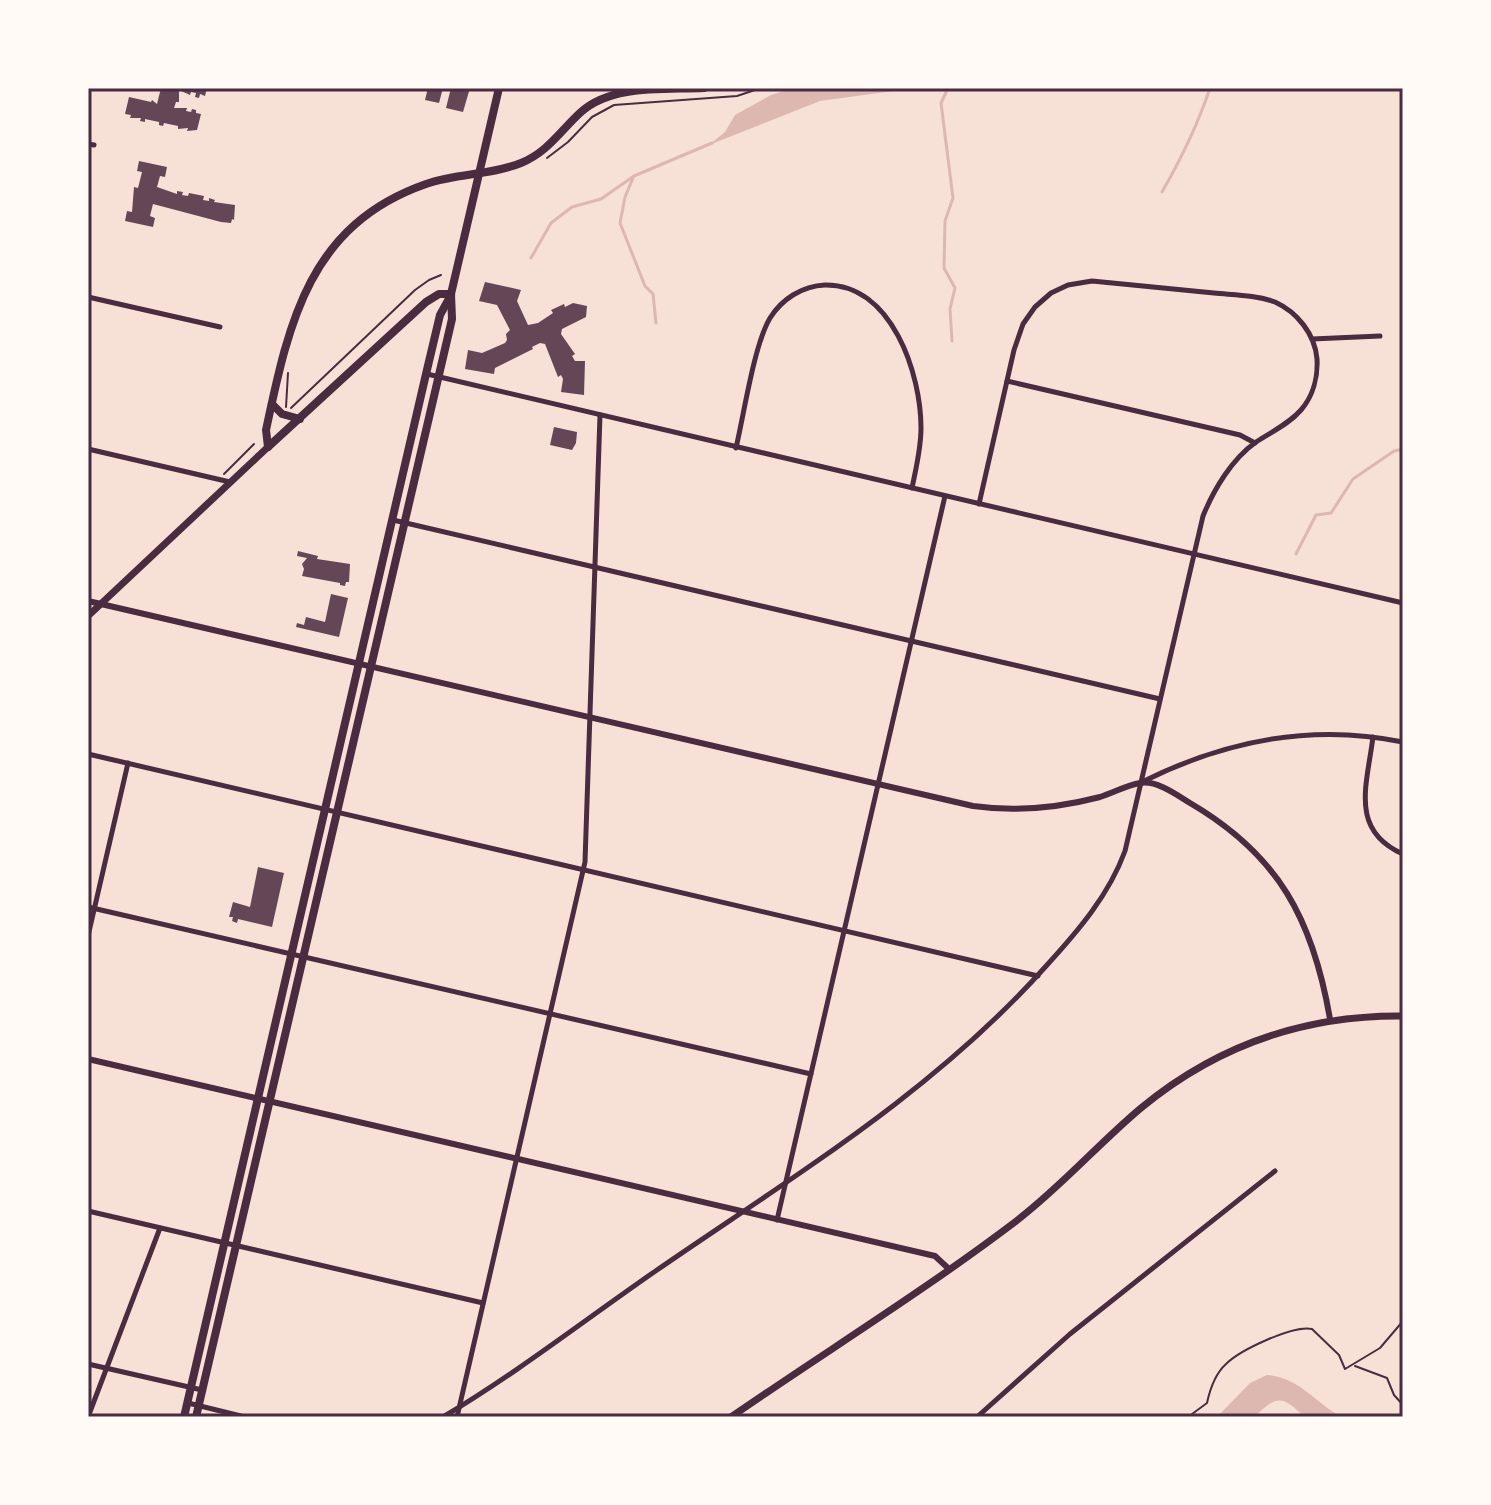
<svg xmlns="http://www.w3.org/2000/svg" width="1491" height="1505" font-family="'Playfair Display',serif">
  <rect width="100%" height="100%" fill="#f7e1d7"/>
  <g fill="#dcb8b0">
    <polygon points="915,88 820,101 709,145 725,132 735,115 771,95 790,89"/>
    <path d="M1267,1375C1299,1377 1315,1403 1342,1417H1304C1281,1393 1276,1397 1254,1417H1217L1250,1383Z"/>
  </g>
  <g fill="none" stroke-linecap="round" stroke-linejoin="round">
    <g stroke="#dcb8b0" stroke-width="3">
      <polyline points="948,88 941,103 953,198 945,221 944,268 955,288 950,309 952,341"/>
      <polyline points="633,178 625,197 620,223 645,286 653,294 656,323"/>
      <path d="M1162,192C1181,159 1198,124 1210,88"/>
      <polyline points="531,258 551,223 572,207 601,199 634,176 712,143"/>
      <polyline points="1296,554 1316,515 1331,513 1353,479 1394,451 1403,449"/>
    </g>
  </g>
  <g fill="#644757">
    <polygon points="161,88 207,88 205,96 200,94 199,98 195,97 196,93 191,92 190,95 179,90 179,102 176,102 174,108 187,108 186,111 191,112 192,109 196,110 196,113 201,114 197,130 187,131 188,128 178,129 178,126 164,123 163,126 159,125 159,122 145,119 145,122 140,121 141,118 130,118 131,115 125,114 129,97 151,102 152,100 157,104"/>
    <polygon points="428,88 443,88 439,103 425,100"/>
    <polygon points="451,88 470,88 463,112 446,108"/>
    <polygon points="139,161 167,167 165,177 160,176 157,187 177,194 177,191 183,192 182,195 188,196 189,193 204,196 203,200 209,201 209,198 215,200 214,202 235,205 234,220 232,219 231,223 221,222 153,204 150,216 155,218 153,227 125,221 127,211 132,212 134,187 138,188 142,172 137,171"/>
    <polygon points="485,282 521,290 517,301 528,325 538,323 553,313 551,310 564,304 565,307 573,303 587,306 586,317 562,329 561,334 575,354 572,356 575,361 585,361 584,395 561,392 563,379 561,375 558,377 545,344 540,343 532,347 533,349 495,368 494,374 465,369 468,350 482,353 505,343 507,340 506,334 510,330 497,305 479,301"/>
    <polygon points="554,427 577,432 576,443 572,450 550,445"/>
    <polygon points="298,551 318,556 317,559 350,564 349,582 346,582 345,586 340,585 340,583 302,576 304,569 302,564 307,558 297,556"/>
    <polygon points="331,594 348,598 339,637 296,627 297,623 304,625 306,617 325,622"/>
    <polygon points="258,867 284,873 272,927 238,919 237,923 232,921 233,917 229,917 233,902 250,907"/>
  </g>
  <g fill="none" stroke-linecap="round" stroke-linejoin="round">
    <g stroke="#4a2c40" stroke-width="2">
      <polyline points="547,158 568,142 592,117 614,105 737,96 761,88"/>
      <polyline points="286,407 288,373"/>
      <polyline points="291,408 415,290 429,280 441,275"/>
      <polyline points="224,474 254,444"/>
      <polyline points="1355,1366 1387,1378 1394,1395 1403,1405"/>
      <path d="M1188,1417L1207,1403C1210,1389 1215,1374 1226,1364C1240,1350 1293,1325 1312,1329L1339,1355L1345,1369L1380,1348L1403,1321"/>
    </g>
    <g stroke="#4a2c40" stroke-width="5">
      <polyline points="88,144 94,145"/>
      <polyline points="88,297 220,327"/>
      <polyline points="1312,339 1380,336"/>
      <polyline points="427,374 1403,603"/>
      <polyline points="1007,381 1240,435 1255,443"/>
      <path d="M736,448C744,414 754,345 770,318C782,299 802,286 825,285C892,284 921,374 921,428C921,449 916,468 912,488"/>
      <polyline points="88,449 230,482"/>
      <polyline points="393,520 1160,699"/>
      <path d="M1373,737C1367,785 1349,830 1403,854"/>
      <polyline points="88,754 1038,976"/>
      <path d="M1142,782C1224,741 1312,723 1403,742"/>
      <polyline points="88,907 811,1074"/>
      <polyline points="88,936 128,763"/>
      <polyline points="88,1211 483,1303"/>
      <polyline points="777,1220 945,496"/>
      <polyline points="88,1364 202,1390"/>
      <polyline points="188,1403 245,1417"/>
      <polyline points="88,1417 160,1228"/>
      <path d="M443,1417C517,1373 586,1319 657,1270C795,1175 935,1091 1047,965C1078,931 1109,895 1125,851L1203,516C1214,489 1232,459 1256,442C1271,432 1289,424 1301,410C1313,396 1318,377 1317,359C1315,334 1297,312 1275,302C1256,295 1234,295 1214,293C1173,289 1132,285 1092,281L1068,285L1051,293L1035,307L1023,324L1014,350L979,504"/>
      <polyline points="457,1417 585,862 600,415"/>
      <polyline points="977,1417 1070,1334 1275,1171"/>
    </g>
    <g stroke="#4a2c40" stroke-width="6">
      <path d="M88,601L973,806C1016,812 1058,808 1100,797C1113,793 1127,785 1140,783C1157,780 1177,795 1190,803C1279,855 1313,920 1330,1019"/>
      <polyline points="88,1059 935,1256 949,1269"/>
    </g>
    <g stroke="#4a2c40" stroke-width="7">
      <polyline points="88,616 268,447"/>
      <path d="M731,1417C825,1352 924,1291 1015,1222C1061,1187 1098,1144 1141,1108C1216,1046 1305,1015 1403,1016"/>
    </g>
    <g stroke="#4a2c40" stroke-width="8">
      <polyline points="272,404 282,414 300,419"/>
      <path d="M268,447L266,430C289,322 309,225 426,184C457,173 492,175 521,163C548,152 561,130 581,112C612,84 665,90 704,88"/>
      <polyline points="268,447 426,302 439,294 451,294"/>
      <polyline points="184,1417 426,374 440,315 451,295"/>
      <polyline points="196,1417 452,319 451,294 499,88"/>
    </g>
  </g>
  <rect width="1491" height="1505" fill="none" stroke="#fffaf5" stroke-width="180"/>
  <rect x="90" y="90" width="1311" height="1325" fill="none" stroke="#4a2c40" stroke-width="3"/>
</svg>
